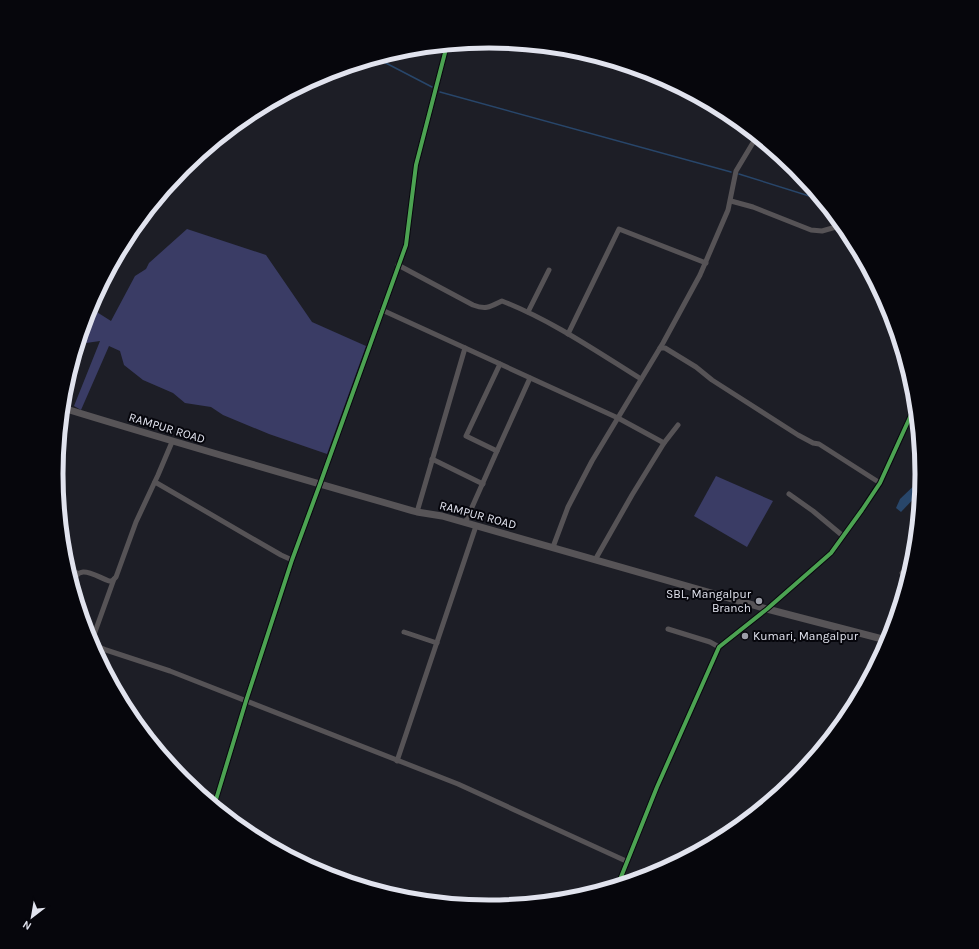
<svg xmlns="http://www.w3.org/2000/svg" width="979" height="949" font-family="Karla,sans-serif">
  <rect width="100%" height="100%" fill="#1d1e26"/>
  <g fill="#3a3c65">
    <polygon points="187,229 266,255 312,322 366,346 327,454 269,434 223,415 211,407 185,403 173,393 143,380 124,365 120,351 109,346 81,410 74,406 100,341 86,343 80,339 87,316 92,309 111,321 135,276 146,269 149,263"/>
    <polygon points="716,476 773,501 747,547 694,516"/>
  </g>
  <polygon fill="#28466a" points="923,477 921,491 901,512 896,508 900,499"/>
  <g fill="none" stroke-linecap="round" stroke-linejoin="round">
    <g stroke="#28466a" stroke-width="1.5">
      <polyline points="380,60 432,87"/>
      <polyline points="440,92 731,172"/>
      <polyline points="739,174 822,200"/>
    </g>
    <g stroke="#565356" stroke-width="5">
      <polyline points="731,201 753,207 811,230 822,231 843,225"/>
      <path d="M398,265L473,305C486,310 490,307 502,301C551,320 596,351 641,379"/>
      <polyline points="382,310 618,418 664,443"/>
      <polyline points="528,312 549,270"/>
      <polyline points="568,334 619,229 706,263"/>
      <polyline points="660,348 665,348 696,367 712,380 798,435 813,443 819,444 880,483"/>
      <polyline points="497,451 530,378"/>
      <polyline points="432,459 483,484"/>
      <polyline points="155,482 281,555 292,560"/>
      <polyline points="789,494 813,511 843,536"/>
      <polyline points="417,512 465,348"/>
      <polyline points="465,523 497,451 466,436 500,364"/>
      <polyline points="553,547 568,507 592,461 663,343 700,275 728,210 736,171 757,136"/>
      <polyline points="595,560 632,495 664,443 678,425"/>
      <polyline points="67,568 77,573"/>
      <polyline points="902,573 913,564"/>
      <path d="M72,585C78,562 93,575 109,581H112L116,577L136,522L158,475L172,442"/>
      <polyline points="668,629 710,642 719,647"/>
      <polyline points="404,632 437,643"/>
      <polyline points="90,643 106,650 170,671 458,784 626,861"/>
      <polyline points="91,643 114,579"/>
      <polyline points="397,761 476,526"/>
      <polyline points="195,791 216,798"/>
      <polyline points="214,806 246,701 292,560 320,484 406,245 416,165 447,45"/>
      <polyline points="617,887 657,787 719,647 767,609 831,553 862,510 880,483 916,404"/>
    </g>
    <path stroke="#575457" stroke-width="7" d="M63,408C180,444 299,478 417,512L442,516L767,609L890,641"/>
    <g stroke="#06060c" stroke-width="6">
      <g id="cycleway">
        <polyline points="214,806 246,701 292,560 320,484 406,245 416,165 447,45"/>
        <polyline points="617,887 657,787 719,647 767,609 831,553 862,510 880,483 916,404"/>
      </g>
    </g>
    <use href="#cycleway" stroke="#4ca352" stroke-width="4"/>
  </g>
  <g fill="#9c9ea8" stroke="#06060c" stroke-width="1.5">
    <circle cx="759" cy="601" r="4"/>
    <circle cx="745" cy="636" r="4"/>
  </g>
  <g text-anchor="middle" stroke-width="4" stroke-linejoin="round" paint-order="stroke">
    <g font-size="12" fill="#e1e3ee" stroke="#06060c">
      <text transform="translate(167 428) rotate(17)" y="4">RAMPUR ROAD</text>
      <text transform="translate(478 515) rotate(15)" y="4">RAMPUR ROAD</text>
    </g>
    <g font-size="12" fill="#e1e3ee" stroke="#06060c" text-anchor="end">
      <text x="751" y="598">SBL, Mangalpur<tspan x="751" dy="14">Branch</tspan></text>
      <text x="753" y="640" text-anchor="start">Kumari, Mangalpur</text>
    </g>
  </g>
  <path d="M0 0H979V949H0ZM63 474a426 426 0 1 1 852 0a426 426 0 1 1-852 0Z" fill="#06060c" fill-rule="evenodd"/>
  <path fill="none" stroke="#e1e3ee" stroke-width="5" d="M63 474a426 426 0 1 1 852 0a426 426 0 1 1-852 0Z"/>
  <g transform="translate(32 917) rotate(211)" stroke="#06060c" stroke-width="3" paint-order="stroke">
  <path d="M0-3L7 15L0 10L-7 15Z" fill="#e1e3ee"/>
  <text y="-6" font-size="11" font-weight="bold" text-anchor="middle" fill="#e1e3ee">N</text>
  </g>
</svg>
